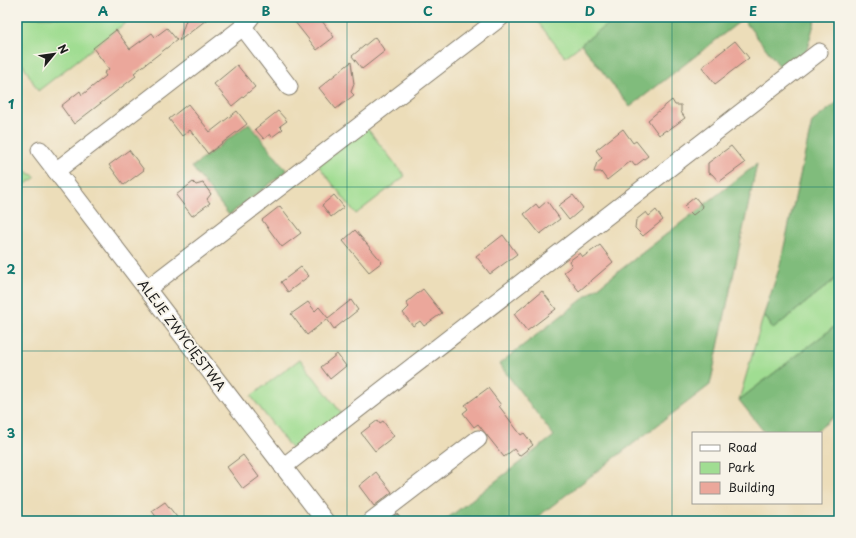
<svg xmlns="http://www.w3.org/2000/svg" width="856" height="538" font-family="'Playpen Sans',sans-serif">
  <rect width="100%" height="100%" fill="#f7f3e8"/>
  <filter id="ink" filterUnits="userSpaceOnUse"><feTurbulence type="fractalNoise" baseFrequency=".025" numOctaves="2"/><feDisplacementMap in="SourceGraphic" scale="8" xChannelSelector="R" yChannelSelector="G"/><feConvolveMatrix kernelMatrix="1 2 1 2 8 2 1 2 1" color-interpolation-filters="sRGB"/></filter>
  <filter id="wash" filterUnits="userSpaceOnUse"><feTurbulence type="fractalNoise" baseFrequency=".012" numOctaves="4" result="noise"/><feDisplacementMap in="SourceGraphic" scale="16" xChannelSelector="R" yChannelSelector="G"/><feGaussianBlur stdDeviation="0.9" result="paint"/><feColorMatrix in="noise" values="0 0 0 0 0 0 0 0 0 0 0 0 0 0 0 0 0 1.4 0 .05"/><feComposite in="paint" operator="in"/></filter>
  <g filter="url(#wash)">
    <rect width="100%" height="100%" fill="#ecddb9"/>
    <g fill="#a0dd92" stroke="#5e7c57">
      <polygon points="17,17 133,17 38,91 17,54"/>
      <polygon points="534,17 617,17 565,57"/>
      <polygon points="366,127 405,176 356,214 318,165"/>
      <polygon points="17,166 36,177 17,190"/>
      <polygon points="839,276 839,323 739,400 764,314 773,329"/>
      <polygon points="300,359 342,414 293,451 251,396"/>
    </g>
    <g fill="#80bc7c" stroke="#4e6c4c">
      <polygon points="617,17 816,17 805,56 784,72 743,19 630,107 581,44"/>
      <polygon points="839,101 839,276 773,329 764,314 779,269 812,122"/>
      <polygon points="249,123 287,171 229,215 192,167"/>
      <polygon points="757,164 710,385 532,521 444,521 554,436 499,364"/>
      <polygon points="839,323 839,413 814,433 765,433 739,400"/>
    </g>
    <g id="blocks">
      <g fill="#eba79b">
        <polygon points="187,17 210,17 179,41"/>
        <polygon points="291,17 319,17 334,37 317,50"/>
        <polygon points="167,28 177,40 134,73 136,76 74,124 61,106 80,91 82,95 106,76 104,73 109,69 93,48 116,30 130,49 152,33 155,37"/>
        <polygon points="375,37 385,51 362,69 352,56"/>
        <polygon points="735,41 749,58 715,84 702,67"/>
        <polygon points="351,62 354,84 351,92 354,95 336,109 319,88"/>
        <polygon points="237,65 255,87 232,106 214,84"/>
        <polygon points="672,100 675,105 681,105 681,112 685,118 667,131 666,130 659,135 648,120"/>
        <polygon points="188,104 210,132 237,111 247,124 208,154 190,130 182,136 169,119"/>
        <polygon points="278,111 287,121 280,126 283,129 272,137 270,134 264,139 255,129"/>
        <polygon points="623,129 633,143 636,141 648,156 635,166 631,161 607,180 601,172 594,172 597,162 602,158 596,150"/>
        <polygon points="731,146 745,163 719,182 712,174 708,173 708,163"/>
        <polygon points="129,150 144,170 124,185 109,165"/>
        <polygon points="193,182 196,185 203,183 211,194 207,199 210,203 192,216 176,195"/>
        <polygon points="334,195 344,207 331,217 322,205"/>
        <polygon points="573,195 583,208 569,220 558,206"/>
        <polygon points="695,197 703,207 693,215 684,206"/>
        <polygon points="547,201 560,219 540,234 524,214 536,204 539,208"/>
        <polygon points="280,206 301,233 282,247 262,220"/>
        <polygon points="656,210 663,220 643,236 635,228 636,220 646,212 649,216"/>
        <polygon points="355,230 382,262 369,272 343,241"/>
        <polygon points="503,235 517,254 490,274 476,256"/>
        <polygon points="600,245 613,262 579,291 564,272 572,266 569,261 580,253 583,257"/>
        <polygon points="301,267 309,276 288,292 281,282"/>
        <polygon points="423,289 442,313 424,326 420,321 413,326 403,313 409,307 406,303"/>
        <polygon points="542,291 556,309 527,331 514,314"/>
        <polygon points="351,300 358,310 334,329 327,319 307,335 291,314 308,302 315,311 319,307 328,318"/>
        <polygon points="337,354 346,366 330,379 321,367"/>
        <polygon points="488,388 501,405 499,406 521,435 524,433 533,445 519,456 514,449 504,457 478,424 474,427 463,413 468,409 465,405"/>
        <polygon points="378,420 380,423 383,421 394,436 375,451 361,433"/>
        <polygon points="243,455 259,477 243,489 227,467"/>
        <polygon points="376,472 392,492 374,506 359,486"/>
        <polygon points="165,502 180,521 159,521 152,511"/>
        <polygon points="397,514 403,521 387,521"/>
      </g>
    </g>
  </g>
  <g filter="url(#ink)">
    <use href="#blocks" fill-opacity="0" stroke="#847c6a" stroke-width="1"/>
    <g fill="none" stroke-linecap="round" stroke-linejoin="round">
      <g stroke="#847c6a" stroke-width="19">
        <g id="minor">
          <polyline points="243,27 289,87"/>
          <polyline points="40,150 325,521"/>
          <polyline points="56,171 243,27 251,17"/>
          <polyline points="147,289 501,17"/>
          <polyline points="283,467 819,52"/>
          <polyline points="371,521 478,439"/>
        </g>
      </g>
      <use href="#minor" stroke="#fff" stroke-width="17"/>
    </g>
  </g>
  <path fill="none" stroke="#0f766e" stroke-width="1" stroke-opacity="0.55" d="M184,17V521M347,17V521M509,17V521M672,17V521M17,187H839M17,351H839"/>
  <g text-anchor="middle" stroke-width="4" stroke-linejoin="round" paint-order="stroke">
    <g font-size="13" fill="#1c1c1c" stroke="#f7f3e8">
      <text transform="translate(182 335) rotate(53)" y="5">ALEJE ZWYCIĘSTWA</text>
    </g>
  </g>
  <rect width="856" height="538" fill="none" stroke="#f7f3e8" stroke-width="44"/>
  <rect x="692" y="432" width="130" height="72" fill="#f7f3e8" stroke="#9f9d96"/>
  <rect x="700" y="445" width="20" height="6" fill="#ffffff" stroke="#9f9d96"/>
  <text x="728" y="452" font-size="12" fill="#1c1c1c">Road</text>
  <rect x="700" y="462" width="20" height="12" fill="#a0dd92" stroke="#9f9d96"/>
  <text x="728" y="472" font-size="12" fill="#1c1c1c">Park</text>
  <rect x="700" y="482" width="20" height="12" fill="#eba79b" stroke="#9f9d96"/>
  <text x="728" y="492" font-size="12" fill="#1c1c1c">Building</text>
  <g transform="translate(54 54) rotate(61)" stroke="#f7f3e8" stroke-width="3" paint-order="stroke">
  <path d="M0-3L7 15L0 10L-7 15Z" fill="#1c1c1c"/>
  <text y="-6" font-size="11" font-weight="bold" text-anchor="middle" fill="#1c1c1c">N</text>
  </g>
  <rect x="22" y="22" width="812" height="494" fill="none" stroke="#0f766e" stroke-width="1.5"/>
  <g font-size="13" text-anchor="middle" font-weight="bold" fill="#0f766e">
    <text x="103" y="16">A</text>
    <text x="266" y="16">B</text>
    <text x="428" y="16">C</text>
    <text x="590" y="16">D</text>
    <text x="753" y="16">E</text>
    <text x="11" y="109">1</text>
    <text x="11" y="274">2</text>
    <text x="11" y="438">3</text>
  </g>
</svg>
